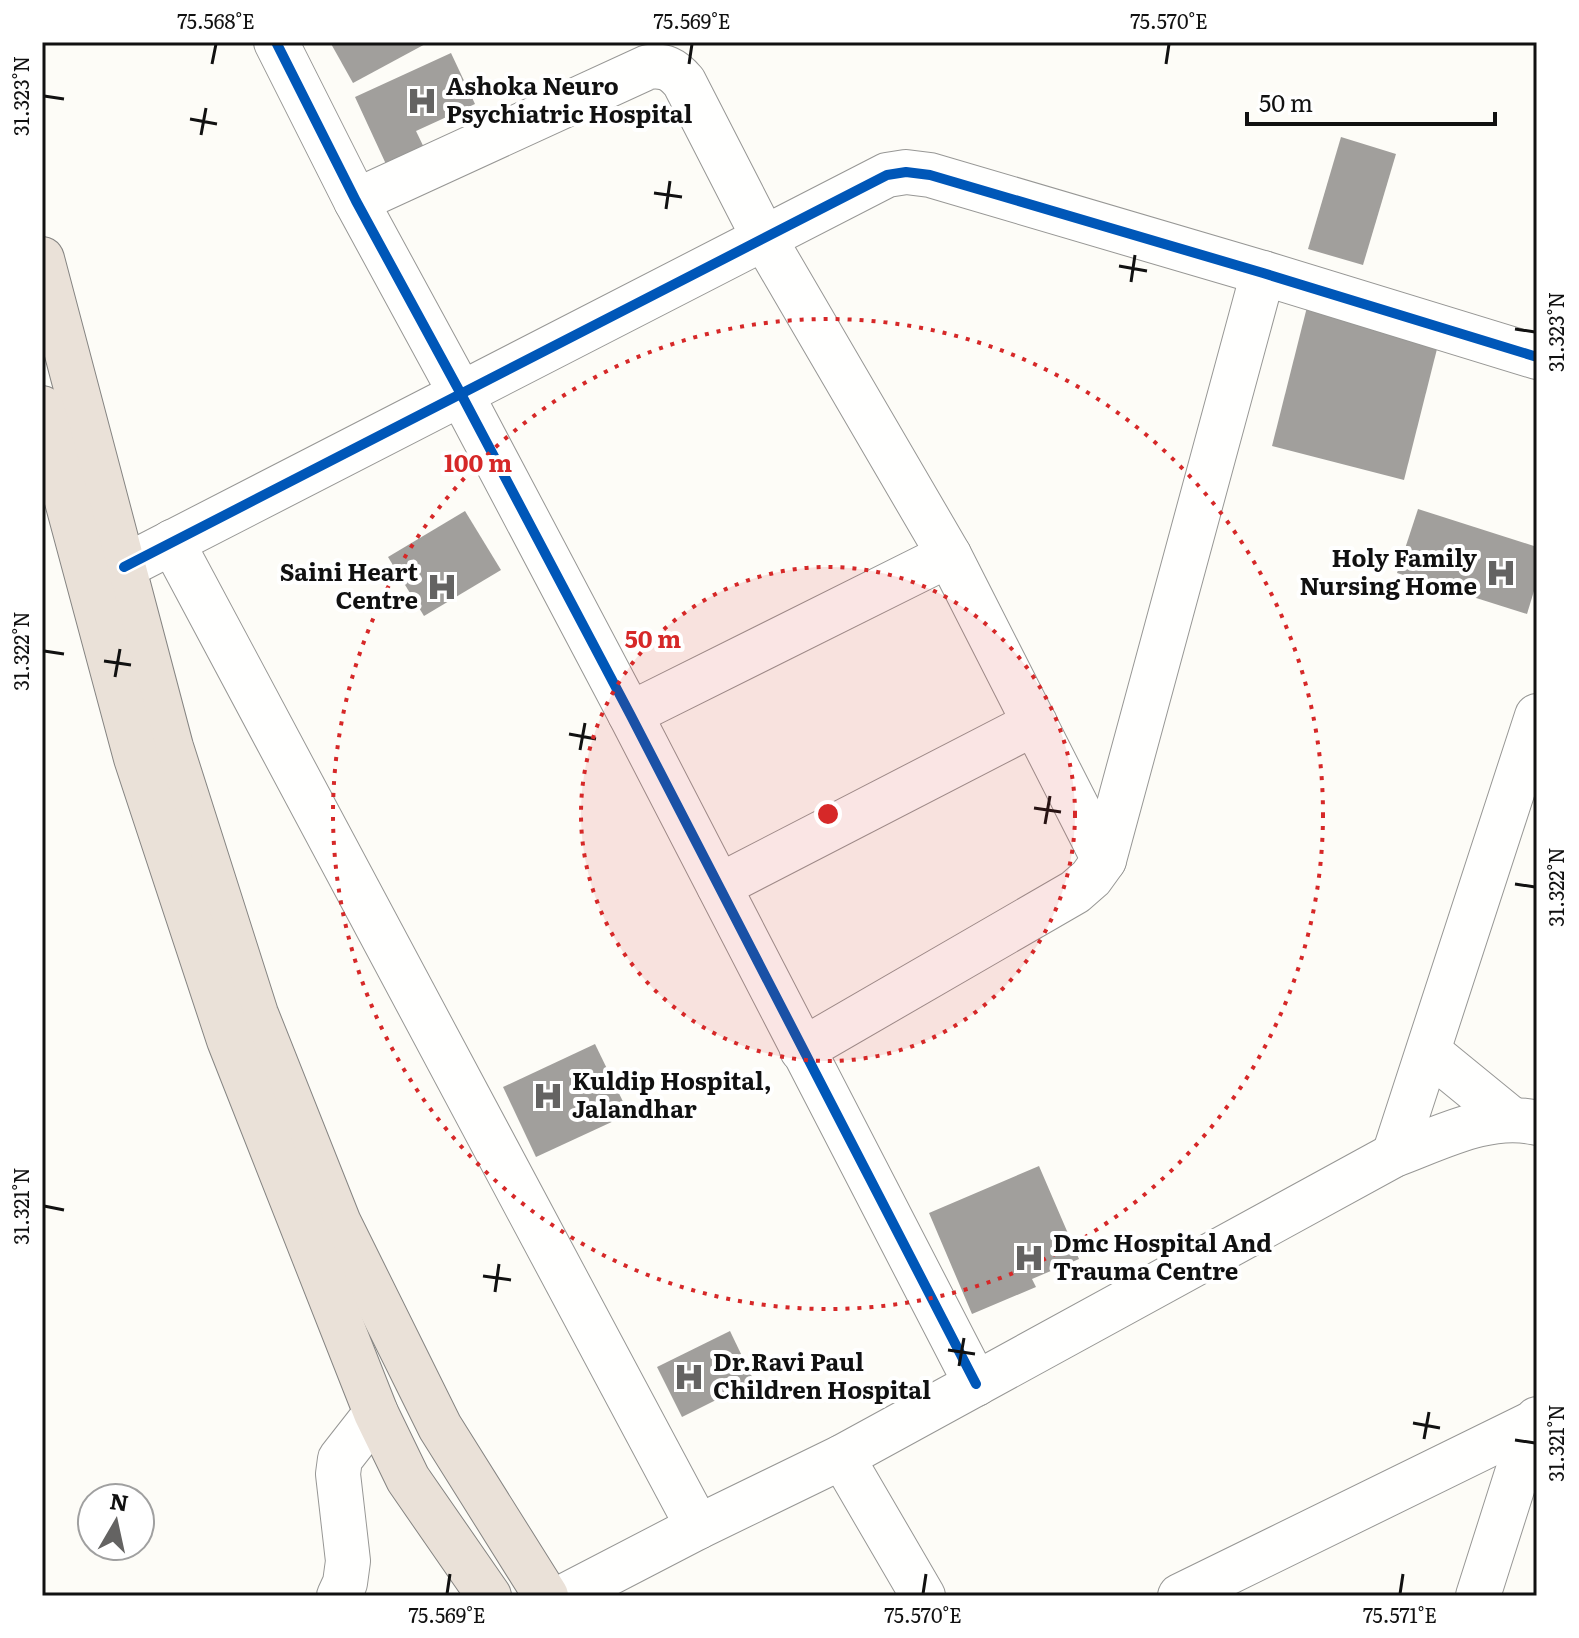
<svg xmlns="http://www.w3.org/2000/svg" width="1579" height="1638" font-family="Literata,serif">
  <rect width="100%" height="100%" fill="#fdfcf7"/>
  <g fill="#a19f9c">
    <polygon points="330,42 429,42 353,83"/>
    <polygon points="451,53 475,104 416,131 429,158 391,175 355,97"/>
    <polygon points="1341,137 1396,154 1363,265 1308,249"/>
    <polygon points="1307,307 1439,341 1404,480 1272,446"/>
    <polygon points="1418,509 1537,547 1537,581 1527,614 1397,573"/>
    <polygon points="465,511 501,570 424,616 388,557"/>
    <polygon points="595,1044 629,1114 536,1157 503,1087"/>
    <polygon points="1039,1166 1079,1259 1032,1279 1036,1287 972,1314 929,1213"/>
    <polygon points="730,1331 754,1381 682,1417 657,1367"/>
  </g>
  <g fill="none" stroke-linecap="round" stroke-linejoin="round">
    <g stroke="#979795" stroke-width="46">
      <g id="minor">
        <polyline points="276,42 356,201 461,394 630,714 976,1384"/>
        <path d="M356,201L648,67C665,65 673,69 684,82L764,238L949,555L1104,860"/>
        <polyline points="172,542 698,1527"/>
        <polyline points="124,567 887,175 906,172 930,175 1263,273 1537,357"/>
        <polyline points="630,714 949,555"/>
        <polyline points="719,886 1035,723"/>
        <polyline points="802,1050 1075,892 1091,878 1104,860 1263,273"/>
        <polyline points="1429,1052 1511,1119"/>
        <polyline points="1394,1155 1537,716"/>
        <polyline points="842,1457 923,1596"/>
        <polyline points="339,1596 345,1583 348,1561 338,1474 340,1459 376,1413"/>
        <path d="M565,1596L698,1527L842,1457L1394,1155C1438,1139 1489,1111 1537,1123"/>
        <polyline points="1180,1596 1533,1423 1537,1419"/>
        <polyline points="1478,1596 1533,1423"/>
      </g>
    </g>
    <g stroke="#858482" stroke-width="46">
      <g id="highway">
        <polyline points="42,259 171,747 256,1014 339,1223 440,1427 546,1596"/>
        <polyline points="42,408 136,758 229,1040 376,1413 408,1479 489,1596"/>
      </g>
    </g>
    <use href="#minor" stroke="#fffffe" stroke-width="44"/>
    <use href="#highway" stroke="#eae1d8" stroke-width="44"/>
    <g stroke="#fff" stroke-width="15">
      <g id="cycleway">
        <polyline points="276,42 356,201 461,394 630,714 976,1384"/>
        <polyline points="124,567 887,175 906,172 930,175 1263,273 1537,357"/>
      </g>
    </g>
    <use href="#cycleway" stroke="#0057b8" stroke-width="10"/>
  </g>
  <path fill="none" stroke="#111" stroke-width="3" d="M212,64L216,44M689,64L692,44M1166,64L1169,44M44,96L64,99M190,119L217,124M201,135L206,108M654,193L682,197M666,209L670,181M1119,266L1147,271M1131,282L1135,255M1515,329L1535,332M44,651L64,654M104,661L131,665M115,677L120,649M569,734L596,739M580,750L585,723M1034,808L1061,812M1045,824L1050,796M1515,884L1535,887M44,1206L64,1210M483,1276L511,1280M495,1292L499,1264M948,1350L975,1354M959,1366L964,1338M1413,1423L1440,1428M1424,1439L1429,1412M1515,1440L1535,1443M447,1594L450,1574M923,1594L926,1574M1400,1594L1403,1574"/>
  <circle cx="828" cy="814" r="247" fill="#d62828" fill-opacity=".12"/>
  <g fill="none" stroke="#d62828" stroke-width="4" stroke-dasharray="4 8">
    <circle cx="828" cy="814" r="247"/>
    <circle cx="828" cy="814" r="495"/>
  </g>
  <defs>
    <g id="hospital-bare" transform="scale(2.4)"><path d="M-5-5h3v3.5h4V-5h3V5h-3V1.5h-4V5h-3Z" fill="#646362" stroke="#fff" stroke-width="2.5" paint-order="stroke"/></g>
  </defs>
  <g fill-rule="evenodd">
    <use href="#hospital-bare" x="422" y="101"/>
    <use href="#hospital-bare" x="1501" y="573"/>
    <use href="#hospital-bare" x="442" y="587"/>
    <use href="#hospital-bare" x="548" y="1096"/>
    <use href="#hospital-bare" x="1029" y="1258"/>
    <use href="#hospital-bare" x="689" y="1377"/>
  </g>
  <g text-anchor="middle" stroke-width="8" stroke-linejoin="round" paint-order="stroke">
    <g font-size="24" font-weight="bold" fill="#111" stroke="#fff" text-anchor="start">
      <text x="446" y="95">Ashoka Neuro<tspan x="446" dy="28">Psychiatric Hospital</tspan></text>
      <text x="1477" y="567" text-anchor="end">Holy Family<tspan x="1477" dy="28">Nursing Home</tspan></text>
      <text x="418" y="581" text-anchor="end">Saini Heart<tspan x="418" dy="28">Centre</tspan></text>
      <text x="572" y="1090">Kuldip Hospital,<tspan x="572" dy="28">Jalandhar</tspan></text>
      <text x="1053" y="1252">Dmc Hospital And<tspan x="1053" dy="28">Trauma Centre</tspan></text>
      <text x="713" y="1371">Dr.Ravi Paul<tspan x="713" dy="28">Children Hospital</tspan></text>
    </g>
  </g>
  <circle cx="828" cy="814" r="12" fill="#d62828" stroke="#fff" stroke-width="4"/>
  <g font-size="24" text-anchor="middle" font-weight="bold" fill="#d62828" stroke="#fff" stroke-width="8" stroke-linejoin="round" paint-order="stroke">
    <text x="478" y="472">100 m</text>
    <text x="653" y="648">50 m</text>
  </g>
  <rect width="1579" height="1638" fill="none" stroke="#ffffff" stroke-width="88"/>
  <g transform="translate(116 1522) rotate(9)"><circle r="38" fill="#ffffff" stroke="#a0a0a0" stroke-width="2"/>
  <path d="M0-6L14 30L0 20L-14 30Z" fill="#646362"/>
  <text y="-12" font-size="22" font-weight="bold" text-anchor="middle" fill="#111111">N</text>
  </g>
  <path d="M1247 112v12h248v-12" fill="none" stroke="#111111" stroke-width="4"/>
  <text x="1259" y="112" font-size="24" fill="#111111" stroke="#ffffff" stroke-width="6" paint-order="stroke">50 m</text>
  <rect x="44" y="44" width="1491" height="1550" fill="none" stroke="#111" stroke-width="3"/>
  <g font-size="20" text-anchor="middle" fill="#111">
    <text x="216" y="29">75.568°E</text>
    <text x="692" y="29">75.569°E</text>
    <text x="1169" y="29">75.570°E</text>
    <text transform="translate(22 96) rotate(-90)" y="7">31.323°N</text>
    <text transform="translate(1557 332) rotate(-90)" y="7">31.323°N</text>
    <text transform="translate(22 651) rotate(-90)" y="7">31.322°N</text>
    <text transform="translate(1557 887) rotate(-90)" y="7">31.322°N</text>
    <text transform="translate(22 1206) rotate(-90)" y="7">31.321°N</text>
    <text transform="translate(1557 1443) rotate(-90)" y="7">31.321°N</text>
    <text x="447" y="1623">75.569°E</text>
    <text x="923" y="1623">75.570°E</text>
    <text x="1400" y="1623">75.571°E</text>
  </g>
</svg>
